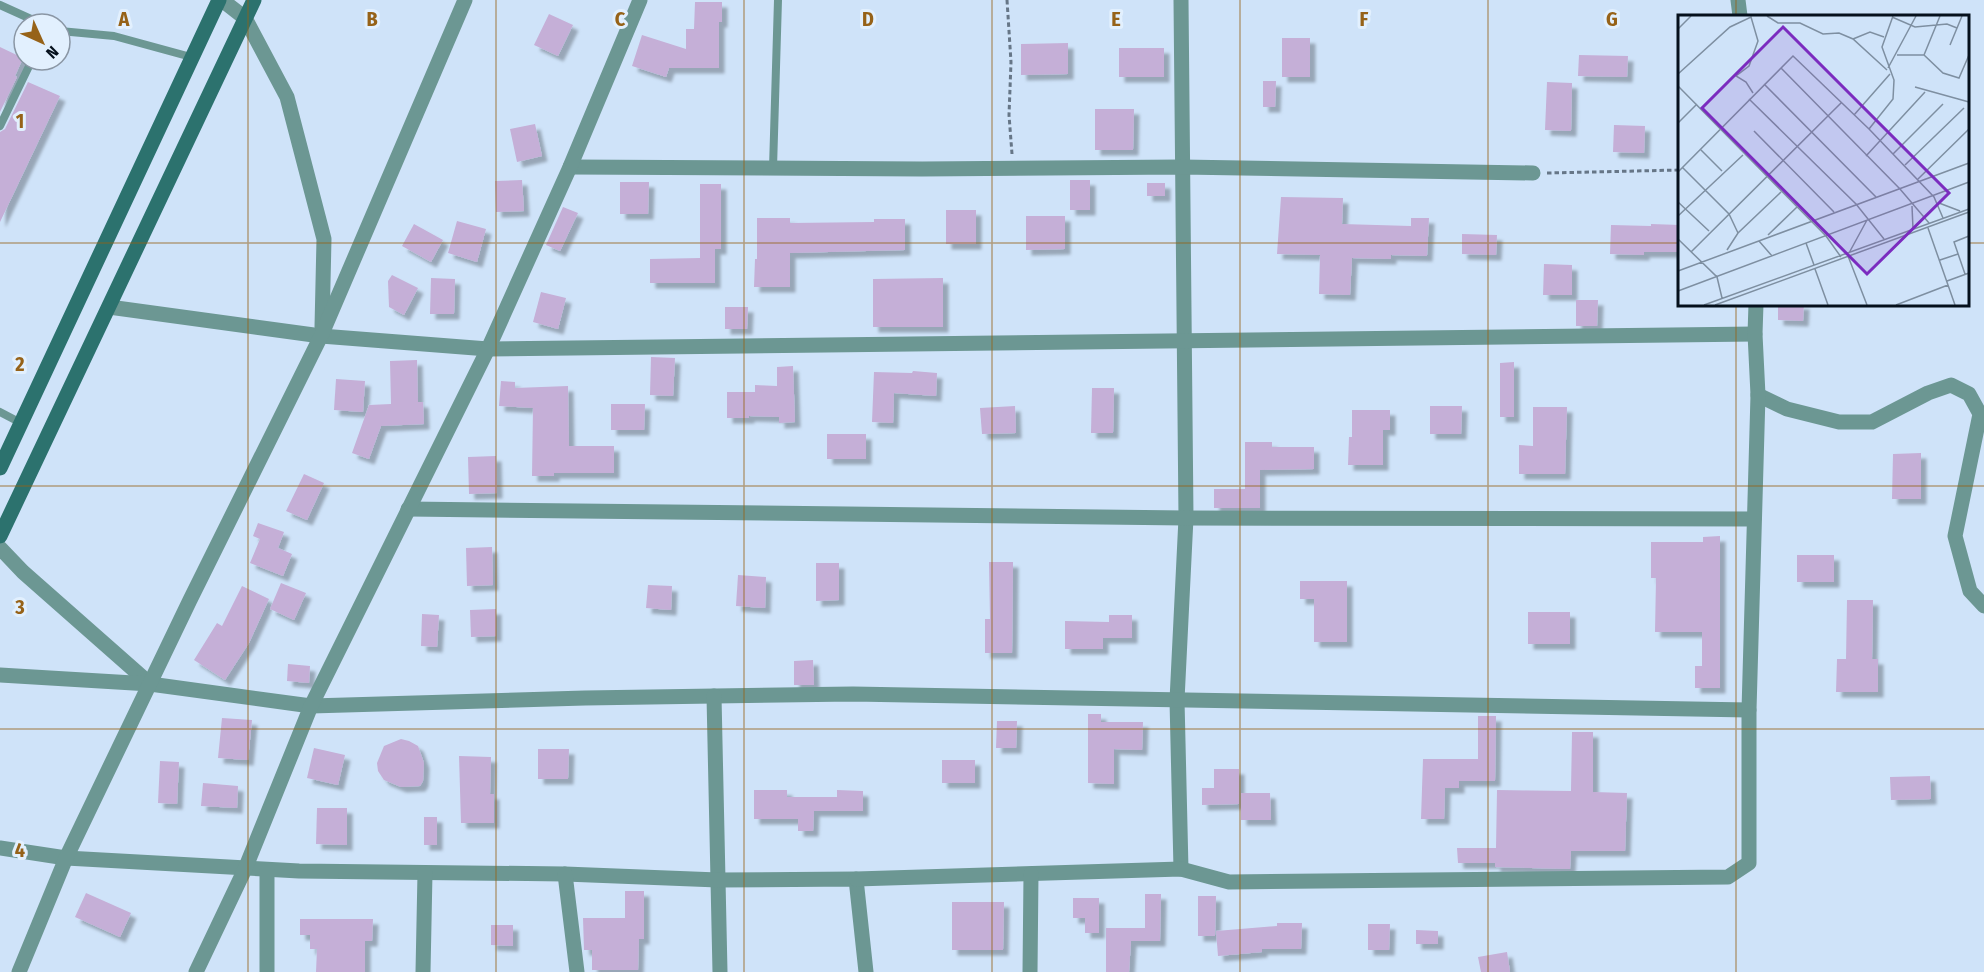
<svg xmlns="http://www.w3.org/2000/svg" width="1984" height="972" font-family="'Fira Sans Condensed',sans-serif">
  <defs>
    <filter id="shadow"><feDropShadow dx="5.5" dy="5.5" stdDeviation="1.5" flood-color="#0004"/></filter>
  </defs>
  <rect width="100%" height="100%" fill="#cfe3f9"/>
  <g fill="#c5afd7" filter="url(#shadow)">
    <polygon points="695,2 722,2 722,22 719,22 719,68 669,68 666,77 632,66 642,35 686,49 686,29 694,29"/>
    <polygon points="549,14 573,25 558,56 534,45"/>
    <rect x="1282" y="38" width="28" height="39"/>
    <polygon points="1068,43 1068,74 1021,75 1021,44"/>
    <polygon points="0,47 23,58 15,76 17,77 0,112"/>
    <rect x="1119" y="48" width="45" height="29"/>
    <polygon points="1579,55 1628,56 1627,77 1578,76"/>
    <polygon points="1263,81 1276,81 1275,107 1263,107"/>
    <polygon points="28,82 60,96 0,222 0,132 5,129"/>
    <polygon points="1547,82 1572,83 1571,131 1545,130"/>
    <polygon points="1095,109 1134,109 1133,150 1095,150"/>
    <polygon points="535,124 542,156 517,162 510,129"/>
    <polygon points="1614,125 1645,126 1644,153 1613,152"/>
    <polygon points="522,180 524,211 496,212 495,181"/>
    <rect x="1070" y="180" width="20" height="30"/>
    <polygon points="620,182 649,182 648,214 620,214"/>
    <rect x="1147" y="183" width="18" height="13"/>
    <polygon points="700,184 721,184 721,249 715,249 715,283 650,283 650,259 700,258"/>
    <polygon points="1281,197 1343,198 1342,224 1411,226 1411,218 1429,218 1427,256 1391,255 1391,259 1352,258 1350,295 1319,294 1320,255 1277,254"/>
    <polygon points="563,207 578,213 560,251 546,245"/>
    <rect x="946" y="210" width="30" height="34"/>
    <polygon points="1026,216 1065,216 1065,249 1026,250"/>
    <polygon points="757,218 790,218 790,223 874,222 874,219 905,219 905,250 790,253 790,287 754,287 755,259 757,259"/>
    <polygon points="457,221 486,229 477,262 448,253"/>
    <polygon points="414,224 443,240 431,262 402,246"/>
    <polygon points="1651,224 1680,225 1680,252 1644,252 1644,255 1610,254 1611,225 1651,226"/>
    <polygon points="1462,234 1497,235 1496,255 1462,254"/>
    <polygon points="1544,264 1572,265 1572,295 1543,295"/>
    <polygon points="392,275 418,288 404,315 389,307 388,281"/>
    <polygon points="431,278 455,279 454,314 430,314"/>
    <polygon points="943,278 943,327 873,327 873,279"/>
    <polygon points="541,292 566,298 558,329 533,322"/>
    <polygon points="1576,300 1598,300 1597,326 1576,326"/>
    <polygon points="1778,304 1804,304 1803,321 1778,320"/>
    <polygon points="725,307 748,307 747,329 725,329"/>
    <polygon points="651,357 675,358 673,396 650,395"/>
    <polygon points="417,360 418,402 423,402 424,424 381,426 369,459 352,453 369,405 391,404 390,361"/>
    <polygon points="1514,362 1514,417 1500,417 1500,363"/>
    <polygon points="793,366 795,422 779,423 779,417 749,416 749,418 727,418 727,392 755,392 755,385 777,386 777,367"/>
    <polygon points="913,371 937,373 936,396 894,393 893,423 872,422 874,372 912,373"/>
    <polygon points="336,379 365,381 363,412 334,410"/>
    <polygon points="501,381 515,382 515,388 568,386 569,446 614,446 614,473 554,473 554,476 532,476 533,408 499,406"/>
    <polygon points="1092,388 1114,388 1113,433 1091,433"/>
    <polygon points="611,404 645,404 644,430 611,430"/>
    <polygon points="1015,406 1016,433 982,434 980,408"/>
    <polygon points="1430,406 1462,406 1461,434 1430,434"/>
    <polygon points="1533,407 1567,407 1565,474 1519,474 1519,445 1533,446"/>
    <polygon points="1352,410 1390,410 1390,430 1383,430 1383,465 1348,465 1349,437 1352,437"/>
    <rect x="827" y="434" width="39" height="25"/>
    <polygon points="1245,442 1272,442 1272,447 1314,447 1314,469 1260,470 1260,508 1214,508 1214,489 1245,489"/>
    <polygon points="1921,453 1921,499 1892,499 1893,454"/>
    <polygon points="496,456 497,493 469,494 468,457"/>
    <polygon points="304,474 324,483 307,520 286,511"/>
    <polygon points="258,523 284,532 278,548 292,554 283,576 250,563 260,539 253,536"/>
    <polygon points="1720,536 1720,688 1695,688 1695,666 1702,666 1702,632 1655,632 1656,578 1651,578 1651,542 1703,542 1703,537"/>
    <polygon points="492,547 493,585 467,586 466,548"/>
    <rect x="1797" y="555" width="37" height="27"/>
    <polygon points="989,562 1013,562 1012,653 985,653 985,619 990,619"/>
    <polygon points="816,563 839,563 839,600 816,601"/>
    <polygon points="738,575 766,577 765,608 736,606"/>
    <polygon points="1300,581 1347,581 1347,642 1314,642 1314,599 1300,599"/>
    <polygon points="281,583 306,593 294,620 270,609"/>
    <polygon points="648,585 672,586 671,610 646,608"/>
    <polygon points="242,586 269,599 249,643 225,680 194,660 217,623 222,626"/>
    <polygon points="1847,600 1873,600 1872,659 1878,659 1878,692 1836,692 1837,659 1846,659"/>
    <polygon points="496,609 496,636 471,637 470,610"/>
    <rect x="1528" y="612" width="42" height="32"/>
    <polygon points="422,614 439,615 437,647 421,646"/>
    <polygon points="1109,615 1132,615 1132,638 1103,638 1103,649 1065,649 1065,621 1109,622"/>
    <polygon points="813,660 814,685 794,685 794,661"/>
    <polygon points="288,664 310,666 309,683 287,681"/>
    <polygon points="1088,714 1101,714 1101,722 1143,722 1142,750 1114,749 1114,784 1088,783"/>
    <polygon points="1478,716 1496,716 1495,781 1459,781 1459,788 1445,788 1444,819 1421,819 1423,759 1478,759"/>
    <polygon points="222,718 252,720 248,760 218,758"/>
    <polygon points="997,721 1017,721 1016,748 996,748"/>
    <polygon points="1572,732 1593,732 1593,792 1627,793 1625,851 1571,851 1570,869 1495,867 1495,863 1458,863 1457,848 1496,848 1497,790 1571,791"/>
    <polygon points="401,739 409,741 418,746 424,763 423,781 420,786 401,787 384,780 378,771 377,763 384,746"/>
    <polygon points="314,748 345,755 338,785 307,778"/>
    <polygon points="538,749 569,749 568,779 538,779"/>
    <polygon points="459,756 491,757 490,794 494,794 494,823 461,823"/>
    <rect x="942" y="760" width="33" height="23"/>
    <polygon points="160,761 179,762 177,804 158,803"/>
    <polygon points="1214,769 1239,769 1239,804 1202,805 1202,788 1214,788"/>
    <polygon points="1930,776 1931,799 1891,800 1890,777"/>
    <polygon points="203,783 238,786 237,808 201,806"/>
    <polygon points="754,790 787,790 787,797 837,797 837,790 863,791 863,811 814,811 813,831 798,831 798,819 754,819"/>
    <polygon points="1241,793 1270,793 1271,820 1241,820"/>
    <polygon points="317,808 347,808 347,845 316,844"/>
    <rect x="424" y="817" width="13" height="28"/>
    <polygon points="625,891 644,891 644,939 639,939 638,970 592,970 592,950 584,950 583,918 625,918"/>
    <polygon points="86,893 131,913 120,937 75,917"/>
    <polygon points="1145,894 1161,894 1160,941 1131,941 1129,972 1106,972 1106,928 1145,928"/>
    <polygon points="1198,896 1216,896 1215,936 1198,936"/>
    <polygon points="1073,898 1099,898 1099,933 1085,933 1085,918 1073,918"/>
    <polygon points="952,902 1004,902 1003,950 952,950"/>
    <polygon points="300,919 373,919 372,941 365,941 365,972 316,972 317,949 310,949 310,935 300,935"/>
    <polygon points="1277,923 1302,923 1301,949 1262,949 1262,952 1218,956 1216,931 1277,926"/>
    <polygon points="1368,924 1390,924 1389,950 1368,950"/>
    <polygon points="491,925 513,925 513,946 491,945"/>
    <polygon points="1416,930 1438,931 1438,944 1416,944"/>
    <polygon points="1507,952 1510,972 1481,972 1478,957"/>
  </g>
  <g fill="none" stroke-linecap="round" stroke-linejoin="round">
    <g stroke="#667687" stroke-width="3" stroke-dasharray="4.5 3" stroke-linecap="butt">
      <polyline points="1007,0 1011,62 1009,115 1012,154"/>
      <polyline points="1547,173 1680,170"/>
    </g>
    <g stroke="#6c9793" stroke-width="8">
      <polyline points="0,5 42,24"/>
      <polyline points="60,31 114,36 191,57"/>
      <polyline points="0,126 32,60"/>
      <polyline points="773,168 778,0"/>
      <polyline points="0,412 21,423"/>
    </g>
    <g stroke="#6c9793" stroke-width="15">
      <polyline points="222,0 245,18 287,97 324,239 322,327"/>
      <polyline points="1181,0 1186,518 1177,700 1181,869"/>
      <polyline points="1738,0 1740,16"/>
      <polyline points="570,167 922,169 1182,167 1533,173"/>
      <polyline points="109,307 321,336 488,349 1755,334"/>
      <polyline points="1758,395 1787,409 1839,422 1872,422 1928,393 1951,385 1969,394 1980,414 1955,536 1970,591 1984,606"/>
      <polyline points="408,509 1186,518 1754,519"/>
      <polyline points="0,548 23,572 150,684"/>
      <polyline points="0,675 150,684 311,706 585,698 853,694 1749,710"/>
      <polyline points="714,696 720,972"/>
      <polyline points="0,848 66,858 299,871 565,874 718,880 856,879 866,972"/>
      <polyline points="267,870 267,972"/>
      <polyline points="565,874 577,972"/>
      <polyline points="856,879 1181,869 1229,882 1728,877 1749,863 1749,710 1758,395 1755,334 1756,304"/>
      <polyline points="19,972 66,858 190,600 321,336 465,0"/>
      <polyline points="196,972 245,869 311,706 488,349 570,167 640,0"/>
      <polyline points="423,972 425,873"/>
      <polyline points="1030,972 1031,874"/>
    </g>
    <g stroke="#2c726e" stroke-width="15">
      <polyline points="0,468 219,0"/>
      <polyline points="0,536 254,0"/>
    </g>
  </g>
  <path fill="none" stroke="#966218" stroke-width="1.5" stroke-opacity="0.55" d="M248,0V972M496,0V972M744,0V972M992,0V972M1240,0V972M1488,0V972M1736,0V16M0,243H1680M1968,243H1984M1736,304V972M0,486H1984M0,729H1984"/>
  <g transform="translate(1678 15)">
    <rect width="291" height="291" fill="#cfe3f9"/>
    <path fill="none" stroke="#7e8fa1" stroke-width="1.5" d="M89,1L100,8H122L145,19L161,18L175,24L209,55M215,1L204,32L216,65L215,84L191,114L256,182L265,203M214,2L237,12L269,9L279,13M0,14L13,1M175,24L192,17L206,22M272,30L284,1M219,40H246L265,58L281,63L291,40M246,40L262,1M103,53L222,174L251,208M210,53L238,1M0,59L52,12L73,2L80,26L71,51L58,61L68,67L75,78M86,69L198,182M0,71L148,221L163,242M237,72L291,87M71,84L178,189L206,224M176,100L212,59M0,108L19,89M76,116L156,197M23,135L44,156M215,139L265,89M188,141L247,77M227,150L286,93M5,153L51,199L60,218M0,157L115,41L191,114M240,164L291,114M0,187L31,216M261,188L282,196M234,191L235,214M0,201L65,140M250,213L277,290M90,220L119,192M0,224L39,262L44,283M81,226L94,241M128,228L136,250M49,235L60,218L103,177M13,237L163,88M171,238L189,205M170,241L189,290M262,245L280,239M137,254L150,290M0,256L291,148M287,259L276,227L291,221M269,266L291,258M0,276L291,167M26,290L291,194M37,290L291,197M218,290L270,270"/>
    <path fill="#7b2cbf" fill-opacity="0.15" stroke="#7b2cbf" stroke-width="3" d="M105,12L271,178L189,259L24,93Z"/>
    <rect width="291" height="291" fill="none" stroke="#05101c" stroke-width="3"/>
  </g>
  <g font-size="20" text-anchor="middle" font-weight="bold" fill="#966218" stroke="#e2f0fe" stroke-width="6" stroke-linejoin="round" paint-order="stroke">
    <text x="124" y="26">A</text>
    <text x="372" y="26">B</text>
    <text x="620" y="26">C</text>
    <text x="868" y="26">D</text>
    <text x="1116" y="26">E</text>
    <text x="1364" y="26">F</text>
    <text x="1612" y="26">G</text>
    <text x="20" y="128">1</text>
    <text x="20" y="371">2</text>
    <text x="20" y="614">3</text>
    <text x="20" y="857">4</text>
  </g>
  <g transform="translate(42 42) rotate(135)"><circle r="28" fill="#e2f0fe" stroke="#8a96a4" stroke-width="1.5"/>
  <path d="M0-4.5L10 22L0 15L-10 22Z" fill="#966218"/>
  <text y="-9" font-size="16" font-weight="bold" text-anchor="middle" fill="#05101c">N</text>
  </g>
</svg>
